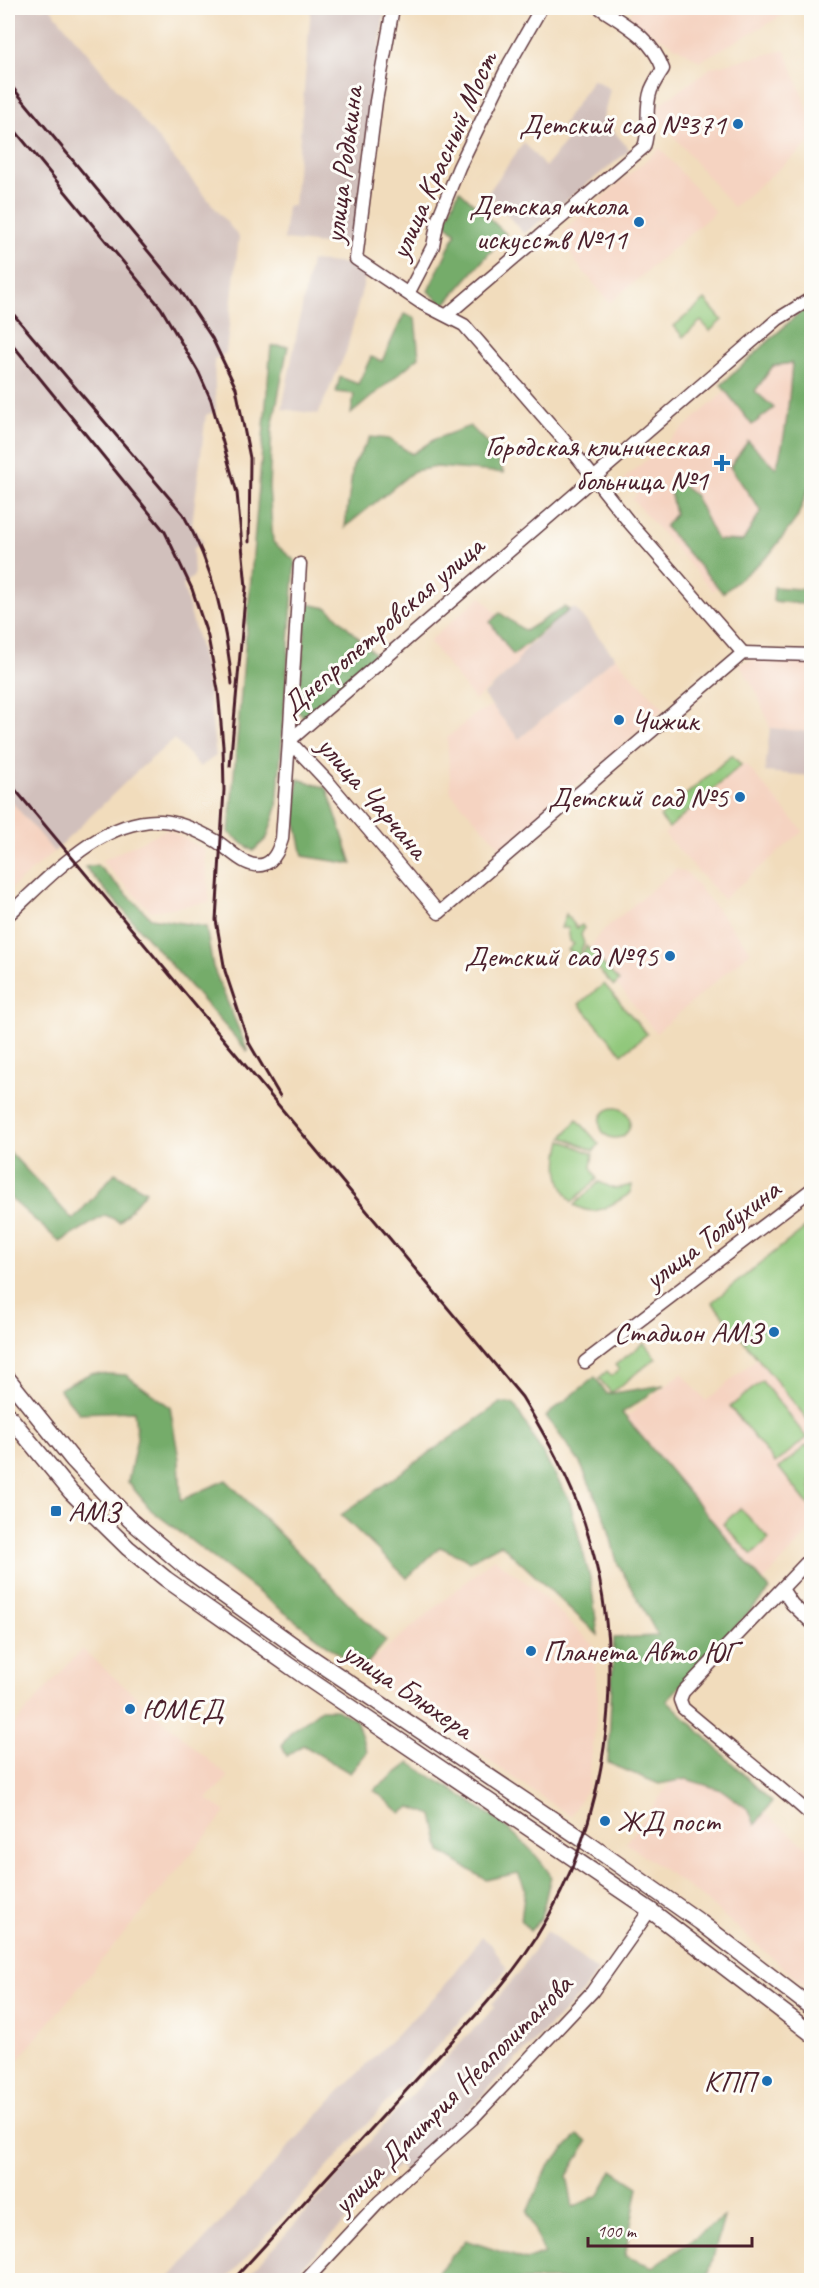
<svg xmlns="http://www.w3.org/2000/svg" width="819" height="2288" font-family="Caveat,sans-serif">
  <rect width="100%" height="100%" fill="#fdfcf7"/>
  <filter id="ink" filterUnits="userSpaceOnUse"><feTurbulence type="fractalNoise" baseFrequency=".0167" numOctaves="2"/><feDisplacementMap in="SourceGraphic" scale="12" xChannelSelector="R" yChannelSelector="G"/><feConvolveMatrix kernelMatrix="1 2 1 2 8 2 1 2 1" color-interpolation-filters="sRGB"/></filter>
  <filter id="wash" filterUnits="userSpaceOnUse"><feTurbulence type="fractalNoise" baseFrequency=".008" numOctaves="4" result="noise"/><feDisplacementMap in="SourceGraphic" scale="24" xChannelSelector="R" yChannelSelector="G"/><feGaussianBlur stdDeviation="1.35" result="paint"/><feColorMatrix in="noise" values="0 0 0 0 0 0 0 0 0 0 0 0 0 0 0 0 0 1.4 0 .05"/><feComposite in="paint" operator="in"/></filter>
  <g filter="url(#wash)">
    <rect width="100%" height="100%" fill="#f1dcbc"/>
    <g fill="#f5d3c1">
      <polygon points="632,8 796,8 700,61 629,19"/>
      <polygon points="785,50 811,118 811,142 733,207 652,110 712,67"/>
      <polygon points="660,148 715,212 610,303 573,259 562,232"/>
      <polygon points="794,332 812,421 762,548 713,591 632,499 637,495 624,479"/>
      <polygon points="481,596 526,648 514,667 475,700 429,641"/>
      <polygon points="615,657 664,709 502,849 451,793 447,738 477,713 492,706 519,739"/>
      <polygon points="759,658 811,660 811,732 770,728 757,693 739,663"/>
      <polygon points="745,763 803,831 723,899 664,834"/>
      <polygon points="8,797 54,852 8,891"/>
      <polygon points="167,829 204,849 210,902 151,911 101,861"/>
      <polygon points="676,869 688,874 751,951 656,1033 589,949 600,933"/>
      <polygon points="757,1358 811,1424 811,1530 762,1583 615,1426 682,1373 706,1401"/>
      <polygon points="494,1558 535,1589 593,1645 598,1702 588,1787 570,1816 358,1672"/>
      <polygon points="82,1649 228,1777 207,1799 226,1812 8,2072 8,1731"/>
      <polygon points="691,1754 811,1850 811,1991 698,1894 626,1843"/>
    </g>
    <g fill="#d1c0bc">
      <polygon points="8,8 50,8 239,237 226,353 214,360 216,411 206,415 192,525 203,542 193,549 194,576 183,585 205,667 216,756 200,767 174,739 135,773 54,852 8,797"/>
      <polygon points="311,8 385,8 352,247 284,240 287,206 294,206"/>
      <polygon points="593,79 610,89 603,119 630,150 524,234 488,193 524,142 545,167 571,135 562,125"/>
      <polygon points="311,261 351,264 366,274 346,352 318,414 282,409"/>
      <polygon points="571,608 576,609 615,657 519,739 483,695 514,667 526,648"/>
      <polygon points="770,728 811,732 811,776 765,772"/>
      <polygon points="546,1931 598,1971 580,1995 464,2114 403,2171 398,2165 290,2280 244,2280 427,2078 495,2007 492,2004 517,1975"/>
      <polygon points="482,1937 491,1944 507,1969 226,2280 168,2280 337,2094 442,1989"/>
    </g>
    <g fill="#91c87b" stroke="#6e7453" stroke-width="1.5">
      <polygon points="705,300 722,320 710,331 701,321 683,337 674,326"/>
      <polygon points="732,755 741,765 669,828 660,817"/>
      <polygon points="566,914 577,928 582,925 584,928 581,935 584,943 579,956 568,950 574,944 570,941 568,928 561,928"/>
      <polygon points="586,946 619,981 614,986 590,961 581,957"/>
      <polygon points="604,984 647,1034 622,1054 579,1004"/>
      <circle cx="615" cy="1123" r="15"/>
      <polygon points="577,1119 599,1144 594,1151 563,1137"/>
      <path d="M562,1140L593,1154L591,1167L597,1179L572,1202C556,1183 556,1163 562,1140Z"/>
      <path d="M599,1182L615,1189L632,1185C631,1196 625,1196 616,1202C600,1211 591,1215 574,1205Z"/>
      <polygon points="811,1223 811,1424 712,1302"/>
      <polygon points="644,1343 656,1358 611,1393 599,1378 607,1371 612,1376 619,1370 615,1365"/>
      <polygon points="762,1381 807,1438 775,1463 730,1407"/>
      <polygon points="807,1445 811,1450 811,1508 779,1468"/>
      <polygon points="740,1508 769,1539 752,1555 723,1524"/>
    </g>
    <g fill="#74ac6b" stroke="#5f664b" stroke-width="1.5">
      <polygon points="459,190 506,234 444,305 428,291 456,233 445,223"/>
      <path d="M810,303L811,482L797,518L769,555L723,593L665,527L675,514L670,491L680,483L695,496L717,540L743,541L761,511L730,467L748,441L776,468C787,434 789,399 792,363L773,366L755,391L774,408L752,425L721,385Z"/>
      <polygon points="404,314 415,318 419,357 351,414 354,394 336,392 340,377 358,384 371,357 382,361"/>
      <polygon points="271,346 288,346 272,428 269,487 273,542 295,561 277,807 267,838 253,851 229,833"/>
      <polygon points="470,426 490,446 504,473 437,467 414,471 345,527 353,466 370,437 389,439 412,454 435,439"/>
      <polygon points="774,587 811,590 811,605 773,601"/>
      <polygon points="307,604 328,608 375,654 306,719 298,712"/>
      <polygon points="564,607 569,610 513,655 490,622 500,613 525,631"/>
      <polygon points="298,779 327,788 352,864 303,856 295,818"/>
      <polygon points="97,865 151,918 206,927 213,967 248,1052 85,867"/>
      <polygon points="8,1150 73,1220 115,1173 146,1191 120,1222 105,1215 60,1242 8,1196"/>
      <polygon points="91,1373 126,1375 170,1407 179,1459 181,1500 226,1480 386,1641 361,1671 151,1510 128,1482 137,1438 134,1411 79,1413 59,1389"/>
      <polygon points="595,1377 607,1394 664,1385 622,1413 770,1590 667,1700 772,1802 755,1825 749,1810 722,1790 686,1779 659,1784 608,1763 614,1638 658,1636 617,1562 606,1520 580,1463 546,1416"/>
      <polygon points="500,1403 514,1404 569,1499 591,1582 598,1635 501,1544 470,1561 440,1547 407,1578 341,1515"/>
      <polygon points="321,1709 337,1709 356,1720 367,1752 350,1773 303,1745 287,1756 282,1745 291,1732"/>
      <path d="M410,1763C458,1795 520,1826 551,1876L541,1918L530,1931L521,1921L525,1888L518,1873L486,1880L441,1852L433,1815L411,1807L401,1813L374,1790Z"/>
      <polygon points="578,2135 587,2142 567,2176 573,2207 599,2195 612,2170 638,2187 625,2256 653,2267 724,2217 707,2280 431,2280 466,2240 526,2260 544,2253 527,2212 549,2165"/>
    </g>
  </g>
  <g filter="url(#ink)">
    <g fill="none" stroke-linecap="round" stroke-linejoin="round">
      <g stroke="#633b41" stroke-width="15">
        <g id="minor">
          <polyline points="393,8 376,101 356,259 423,304 464,325 563,439 629,522 743,653"/>
          <polyline points="409,292 433,246 438,219 459,167 509,64 541,8"/>
          <path d="M447,315L644,147C651,128 644,109 651,90C654,83 659,75 663,69C652,38 626,25 600,8"/>
          <polyline points="300,564 289,741 329,783 439,913 743,653 812,655"/>
          <path d="M8,915C49,878 101,818 161,821C180,822 199,831 216,841C230,849 247,871 265,864C275,860 279,848 282,839L289,741L778,319L812,298"/>
          <polyline points="585,1362 812,1189"/>
          <path d="M812,1557L683,1692L680,1700L683,1708C726,1745 770,1778 812,1816"/>
          <polyline points="782,1589 792,1604 812,1623"/>
          <polyline points="306,2280 379,2202 472,2119 592,1992 650,1910"/>
        </g>
      </g>
      <g stroke="#633b41" stroke-width="18">
        <g id="major">
          <polyline points="8,1379 73,1460 130,1520 191,1572 303,1652 582,1839 700,1922 812,2008"/>
          <polyline points="8,1415 71,1492 128,1548 166,1579 304,1676 650,1910 812,2034"/>
        </g>
      </g>
      <use href="#minor" stroke="#fff" stroke-width="12"/>
      <use href="#major" stroke="#fff" stroke-width="15"/>
      <g stroke="#4a1f2b" stroke-width="3">
        <polyline points="8,82 181,291 212,338 236,388 250,458 249,542"/>
        <polyline points="8,122 161,308 199,373 211,400 237,493 246,587 230,766"/>
        <path d="M8,308L183,514C214,568 226,623 232,684"/>
        <polyline points="8,339 165,532 192,589 208,637 218,690 223,746 224,790 216,920 225,971 249,1043 280,1096"/>
        <path d="M8,781L522,1397C546,1437 569,1477 584,1522C632,1665 610,1833 523,1957C491,2002 451,2041 414,2082C353,2148 293,2214 233,2280"/>
      </g>
    </g>
  </g>
  <g fill="#1f6fb2" stroke="#fdfcf7" stroke-width="2">
    <circle cx="738" cy="124" r="6"/>
    <circle cx="639" cy="222" r="6"/>
    <path d="M719 454h6v6h6v6h-6v6h-6v-6h-6v-6h6z"/>
    <circle cx="619" cy="720" r="6"/>
    <circle cx="740" cy="797" r="6"/>
    <circle cx="670" cy="956" r="6"/>
    <circle cx="774" cy="1332" r="6"/>
    <rect x="50" y="1505" width="12" height="12" rx="3"/>
    <circle cx="531" cy="1651" r="6"/>
    <circle cx="130" cy="1709" r="6"/>
    <circle cx="605" cy="1821" r="6"/>
    <circle cx="767" cy="2081" r="6"/>
  </g>
  <g text-anchor="middle" stroke-width="6" stroke-linejoin="round" paint-order="stroke">
    <g font-size="30" fill="#4a1f2b" stroke="#fdfcf7" text-anchor="end">
      <text x="726" y="134">Детский сад №371</text>
      <text x="627" y="215">Детская школа<tspan x="627" dy="34">искусств №11</tspan></text>
      <text x="708" y="456">Городская клиническая<tspan x="708" dy="34">больница №1</tspan></text>
      <text x="631" y="730" text-anchor="start">Чижик</text>
      <text x="728" y="807">Детский сад №5</text>
      <text x="658" y="966">Детский сад №95</text>
      <text x="762" y="1342">Стадион АМЗ</text>
      <text x="68" y="1521" text-anchor="start">АМЗ</text>
      <text x="543" y="1661" text-anchor="start">Планета Авто ЮГ</text>
      <text x="142" y="1719" text-anchor="start">ЮМЕД</text>
      <text x="617" y="1831" text-anchor="start">ЖД пост</text>
      <text x="755" y="2091">КПП</text>
    </g>
    <g font-size="30" fill="#4a1f2b" stroke="#fdfcf7">
      <text transform="translate(443 155) rotate(-66)" y="10">улица Красный Мост</text>
      <text transform="translate(343 165) rotate(-83)" y="10">улица Родькина</text>
      <text transform="translate(382 626) rotate(-41)" y="10">Днепропетровская улица</text>
      <text transform="translate(373 797) rotate(49)" y="10">улица Чарчана</text>
      <text transform="translate(712 1234) rotate(-37)" y="10">улица Толбухина</text>
      <text transform="translate(408 1690) rotate(34)" y="10">улица Блюхера</text>
      <text transform="translate(452 2094) rotate(-45)" y="10">улица Дмитрия Неаполитанова</text>
    </g>
  </g>
  <rect width="819" height="2288" fill="none" stroke="#fdfcf7" stroke-width="30"/>
  <path d="M588 2237v9h164v-9" fill="none" stroke="#4a1f2b" stroke-width="3"/>
  <text x="597" y="2237" font-size="18" fill="#4a1f2b" stroke="#fdfcf7" stroke-width="4.5" paint-order="stroke">100 m</text>
</svg>
